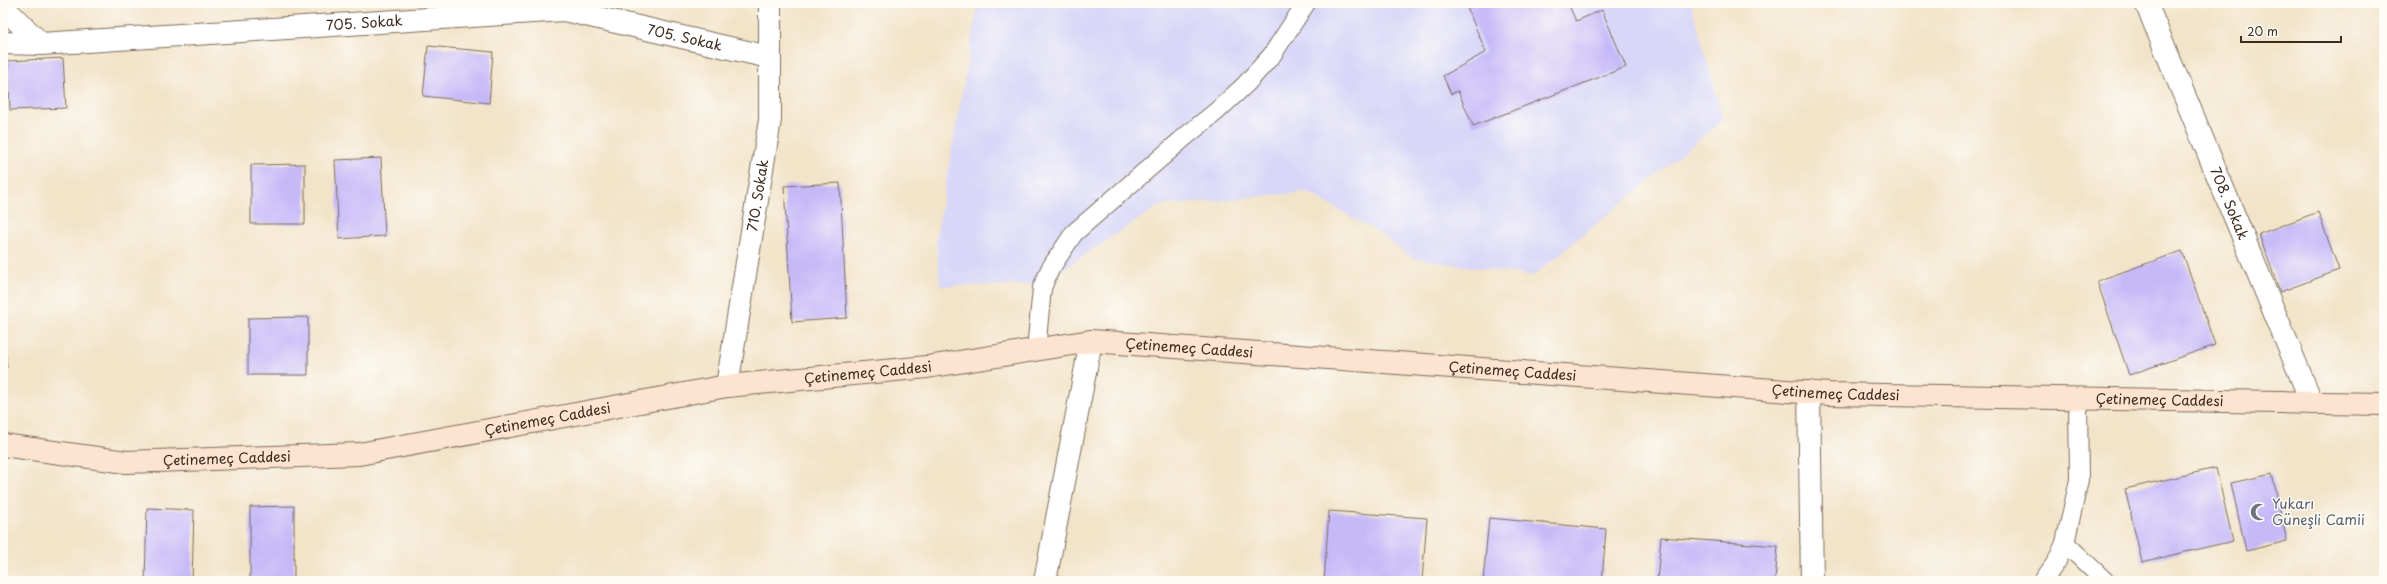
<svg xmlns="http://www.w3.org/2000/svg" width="2387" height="584" font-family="'Playpen Sans',sans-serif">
  <rect width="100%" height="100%" fill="#fdfcf7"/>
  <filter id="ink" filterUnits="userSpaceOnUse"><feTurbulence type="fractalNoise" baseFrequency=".025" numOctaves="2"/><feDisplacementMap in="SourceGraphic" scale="8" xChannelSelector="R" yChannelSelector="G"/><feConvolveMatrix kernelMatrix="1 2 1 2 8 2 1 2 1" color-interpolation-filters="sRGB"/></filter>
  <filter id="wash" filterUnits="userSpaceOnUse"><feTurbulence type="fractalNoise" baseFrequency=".012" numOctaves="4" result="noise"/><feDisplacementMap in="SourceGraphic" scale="16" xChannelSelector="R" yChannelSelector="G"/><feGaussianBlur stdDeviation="0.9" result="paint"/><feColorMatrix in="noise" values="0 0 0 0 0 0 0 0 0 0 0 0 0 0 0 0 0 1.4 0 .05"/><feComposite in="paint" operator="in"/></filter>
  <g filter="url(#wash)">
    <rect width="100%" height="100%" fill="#f2e4c9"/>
    <polygon fill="#d8d7f8" points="978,3 1691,3 1723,120 1533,276 1412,258 1379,233 1307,192 1159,206 1039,285 940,286 936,239"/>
    <g id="blocks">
      <g fill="#c6b9f8">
        <polygon points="1465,3 1568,3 1576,21 1602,10 1626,67 1473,126 1458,91 1451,94 1443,76 1486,52"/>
        <polygon points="428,46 493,52 489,103 423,96"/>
        <polygon points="63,58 66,108 10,110 8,61"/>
        <polygon points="381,158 385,236 339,239 335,160"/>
        <polygon points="305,164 305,224 251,224 251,165"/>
        <polygon points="840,183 847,318 792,322 784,186"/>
        <polygon points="2318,212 2339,270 2280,292 2259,234"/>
        <polygon points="2182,251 2215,345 2129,375 2097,281"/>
        <polygon points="308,317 308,375 248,375 248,318"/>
        <polygon points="3,328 7,368 3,368"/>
        <polygon points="2216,468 2233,541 2142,562 2125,489"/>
        <polygon points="2272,474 2287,541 2246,551 2231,483"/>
        <polygon points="294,506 294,581 250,581 250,507"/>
        <polygon points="147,508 194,510 192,581 145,581"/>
        <polygon points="1329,511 1427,518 1422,581 1324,581"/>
        <polygon points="1489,518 1606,529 1602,581 1483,581"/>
        <polygon points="1661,537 1778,546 1775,581 1657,581"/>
      </g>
    </g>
  </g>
  <g filter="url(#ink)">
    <use href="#blocks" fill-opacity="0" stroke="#7b6b5a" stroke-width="1"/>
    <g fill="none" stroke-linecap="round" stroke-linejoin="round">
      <g stroke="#7b6b5a" stroke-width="20">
        <g id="lane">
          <polyline points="1036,350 1042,288 1050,269 1074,233 1186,136 1217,111 1246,84 1272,55 1306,3"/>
          <polyline points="2065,543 2105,581"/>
          <polyline points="2043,581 2057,561 2065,543 2079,480 2078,399"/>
        </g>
      </g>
      <g stroke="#7b6b5a" stroke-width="24">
        <g id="street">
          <path id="s1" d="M2146,3L2312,403"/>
          <polyline points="3,7 41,44"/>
          <path id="s2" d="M3,43L41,44L564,10L769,57"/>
          <path id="s3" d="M727,386L770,120V3"/>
          <polyline points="1809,392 1812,581"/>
          <polyline points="1045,581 1091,341"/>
        </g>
      </g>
      <g stroke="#7b6b5a" stroke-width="24">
        <g id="secondary">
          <path id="s4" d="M3,445L126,462L359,454L727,386L927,367L1091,341L1829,394L2384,404"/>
        </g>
      </g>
      <use href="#lane" stroke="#fff" stroke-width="18"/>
      <use href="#street" stroke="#fff" stroke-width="22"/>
      <use href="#secondary" stroke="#fde4d0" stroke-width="22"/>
    </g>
  </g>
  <defs>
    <g id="mosque-bare" transform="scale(1.38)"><path d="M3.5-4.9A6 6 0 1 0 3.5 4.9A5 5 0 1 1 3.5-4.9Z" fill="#6b7280" stroke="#fdfcf7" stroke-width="2.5" paint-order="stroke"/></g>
  </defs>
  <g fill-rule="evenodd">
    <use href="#mosque-bare" x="2259" y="512"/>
  </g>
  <g text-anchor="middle" stroke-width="3" stroke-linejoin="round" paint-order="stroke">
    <g font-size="14" fill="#3b2a1e" stroke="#fdfcf7">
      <text dy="5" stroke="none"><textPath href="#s2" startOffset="362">705. Sokak</textPath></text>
      <text dy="5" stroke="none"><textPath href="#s2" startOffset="686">705. Sokak</textPath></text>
      <text dy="5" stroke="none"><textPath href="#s3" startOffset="193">710. Sokak</textPath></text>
      <text dy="5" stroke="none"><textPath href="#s1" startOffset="217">708. Sokak</textPath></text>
      <text dy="5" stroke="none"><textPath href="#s4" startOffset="1197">Çetinemeç Caddesi</textPath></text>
      <text dy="5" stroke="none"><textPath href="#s4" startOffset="1521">Çetinemeç Caddesi</textPath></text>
      <text dy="5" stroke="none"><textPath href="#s4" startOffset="873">Çetinemeç Caddesi</textPath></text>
      <text dy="5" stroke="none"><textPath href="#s4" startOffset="1845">Çetinemeç Caddesi</textPath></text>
      <text dy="5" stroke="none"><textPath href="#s4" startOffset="2169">Çetinemeç Caddesi</textPath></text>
      <text dy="5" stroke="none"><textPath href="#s4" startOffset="549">Çetinemeç Caddesi</textPath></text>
      <text dy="5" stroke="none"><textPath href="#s4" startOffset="225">Çetinemeç Caddesi</textPath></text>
    </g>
    <g font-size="14" fill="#5b616d" stroke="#fdfcf7" text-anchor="start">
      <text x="2272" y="509">Yukarı<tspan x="2272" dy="16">Güneşli Camii</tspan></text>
    </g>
  </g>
  <rect width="2387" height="584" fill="none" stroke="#fdfcf7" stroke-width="16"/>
  <path d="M2241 36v6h100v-6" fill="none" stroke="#3b2a1e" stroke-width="2"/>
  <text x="2247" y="36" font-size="12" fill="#3b2a1e" stroke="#fdfcf7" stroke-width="3" paint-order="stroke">20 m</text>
</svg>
